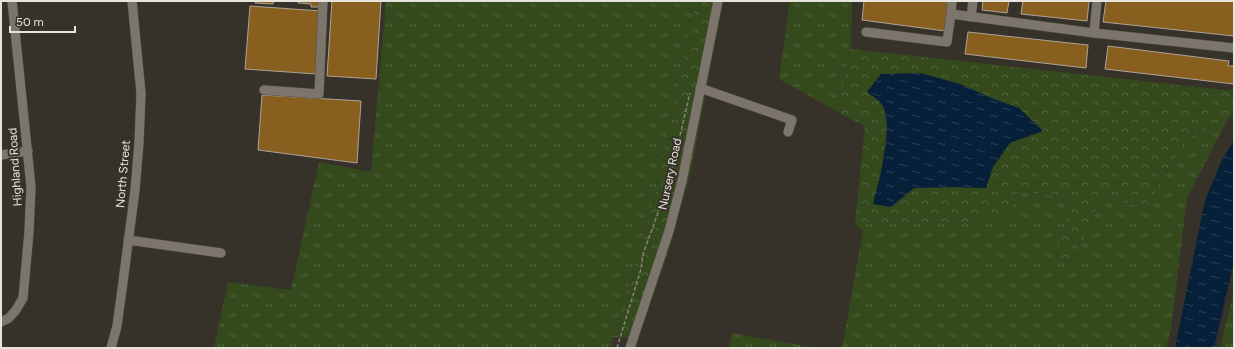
<svg xmlns="http://www.w3.org/2000/svg" width="1235" height="349" font-family="Figtree,sans-serif">
  <defs>
    <pattern id="grass-tufts" width="24" height="20" patternUnits="userSpaceOnUse"><rect width="24" height="20" fill="#344a1c"/><path d="M3 7l-1-3M5 7V3M7 7l1-3M15 17l-1-3M17 17v-4M19 17l1-3" fill="none" stroke="#51643d"/></pattern>
    <pattern id="forest-crowns" width="20" height="18" patternUnits="userSpaceOnUse"><rect width="20" height="18" fill="#344a1c"/><path d="M2 6a3 3 0 1 1 6 0M12 15a3 3 0 1 1 6 0" fill="none" stroke="#51643d"/></pattern>
    <pattern id="water-ripples" width="26" height="14" patternUnits="userSpaceOnUse"><rect width="26" height="14" fill="#072039"/><path d="M2 4q2-2 4 0t4 0M15 11q2-2 4 0t4 0" fill="none" stroke="#2b4055"/></pattern>
  </defs>
  <rect width="100%" height="100%" fill="#373229"/>
  <g fill="url(#grass-tufts)">
    <polygon points="386,1 696,1 651,211 613,337 611,348 214,348 228,282 291,290 319,162 371,172"/>
    <polygon points="790,1 852,1 851,49 838,112 779,79"/>
    <polygon points="1228,119 1187,198 1171,328 1166,348 842,348 863,231 855,224 964,222 1010,215 1018,190 1071,199 1056,258 1074,261 1103,195 1145,209 1186,139"/>
    <polygon points="1234,292 1234,348 1220,348"/>
    <polygon points="732,333 736,334 817,348 729,348"/>
  </g>
  <g fill="url(#forest-crowns)" fill-rule="evenodd">
    <polygon points="696,1 723,1 691,171 667,256 638,339 613,337 651,211"/>
    <path d="M851,49L1234,91V113L1228,119L1186,139L1145,209L1103,195L1074,261L1056,258L1071,199L1018,190L1010,215L964,222L855,224L865,126L838,112ZM994,99L1019,108L1010,143L993,167L986,188L953,187L914,188L882,163L887,126L883,105Z"/>
  </g>
  <g fill="url(#water-ripples)">
    <path d="M920,73L960,84L994,99L1019,108L1043,131L1010,143L993,167L986,188L953,187L914,188L891,207L873,204C879,179 894,130 883,106C881,101 872,96 867,92L881,74Z"/>
    <polygon points="1234,140 1234,262 1214,348 1175,348 1205,200 1221,162"/>
  </g>
  <g fill="#885f1e" stroke="#aca499">
    <polygon points="256,1 274,1 273,4 255,3"/>
    <polygon points="298,1 319,1 318,7 311,7 311,4 298,3"/>
    <polygon points="332,1 381,1 376,79 327,76"/>
    <polygon points="864,1 949,1 945,31 862,20"/>
    <polygon points="983,1 1009,1 1007,13 982,10"/>
    <polygon points="1023,1 1089,1 1087,21 1021,14"/>
    <polygon points="1106,1 1234,1 1234,36 1103,22"/>
    <polygon points="250,6 321,11 316,74 245,69"/>
    <polygon points="968,32 1088,45 1086,68 965,54"/>
    <polygon points="1108,46 1229,61 1228,66 1234,66 1234,84 1105,69"/>
    <polygon points="262,95 361,101 357,163 258,150"/>
  </g>
  <g fill="none" stroke-linecap="round" stroke-linejoin="round">
    <g stroke="#534e46" stroke-width="10">
      <g id="minor">
        <polyline points="951,14 952,1"/>
        <polyline points="971,17 973,1"/>
        <polyline points="866,32 947,42 951,14 1094,33 1234,48"/>
        <polyline points="1094,33 1097,1"/>
        <polyline points="700,88 792,120 788,132"/>
        <polyline points="264,90 319,94 323,1"/>
        <polyline points="1,155 28,151"/>
        <polyline points="128,240 221,253"/>
        <polyline points="1,322 9,318 16,310 23,298 29,232 31,187 12,1"/>
        <polyline points="111,348 117,326 123,282 135,190 139,143 141,93 132,1"/>
        <polyline points="630,348 669,231 682,181 718,1"/>
      </g>
    </g>
    <polyline stroke="#86817a" stroke-width="1.5" stroke-dasharray="4 2" stroke-linecap="butt" points="617,348 641,269 643,254 659,210 674,161 690,93"/>
    <use href="#minor" stroke="#7b756b" stroke-width="9"/>
  </g>
  <g text-anchor="middle" stroke-width="4" stroke-linejoin="round" paint-order="stroke">
    <g font-size="12" fill="#e7e3dd" stroke="#373229">
      <text transform="translate(15 167) rotate(-94)" y="4">Highland Road</text>
      <text transform="translate(123 174) rotate(-85)" y="4">North Street</text>
      <text transform="translate(670 174) rotate(-78)" y="4">Nursery Road</text>
    </g>
  </g>
  <rect width="1235" height="349" fill="none" stroke="#e7e3dd" stroke-width="4"/>
  <path d="M10 26v6h65v-6" fill="none" stroke="#e7e3dd" stroke-width="2"/>
  <text x="16" y="26" font-size="12" fill="#e7e3dd" stroke="#373229" stroke-width="3" paint-order="stroke">50 m</text>
</svg>
